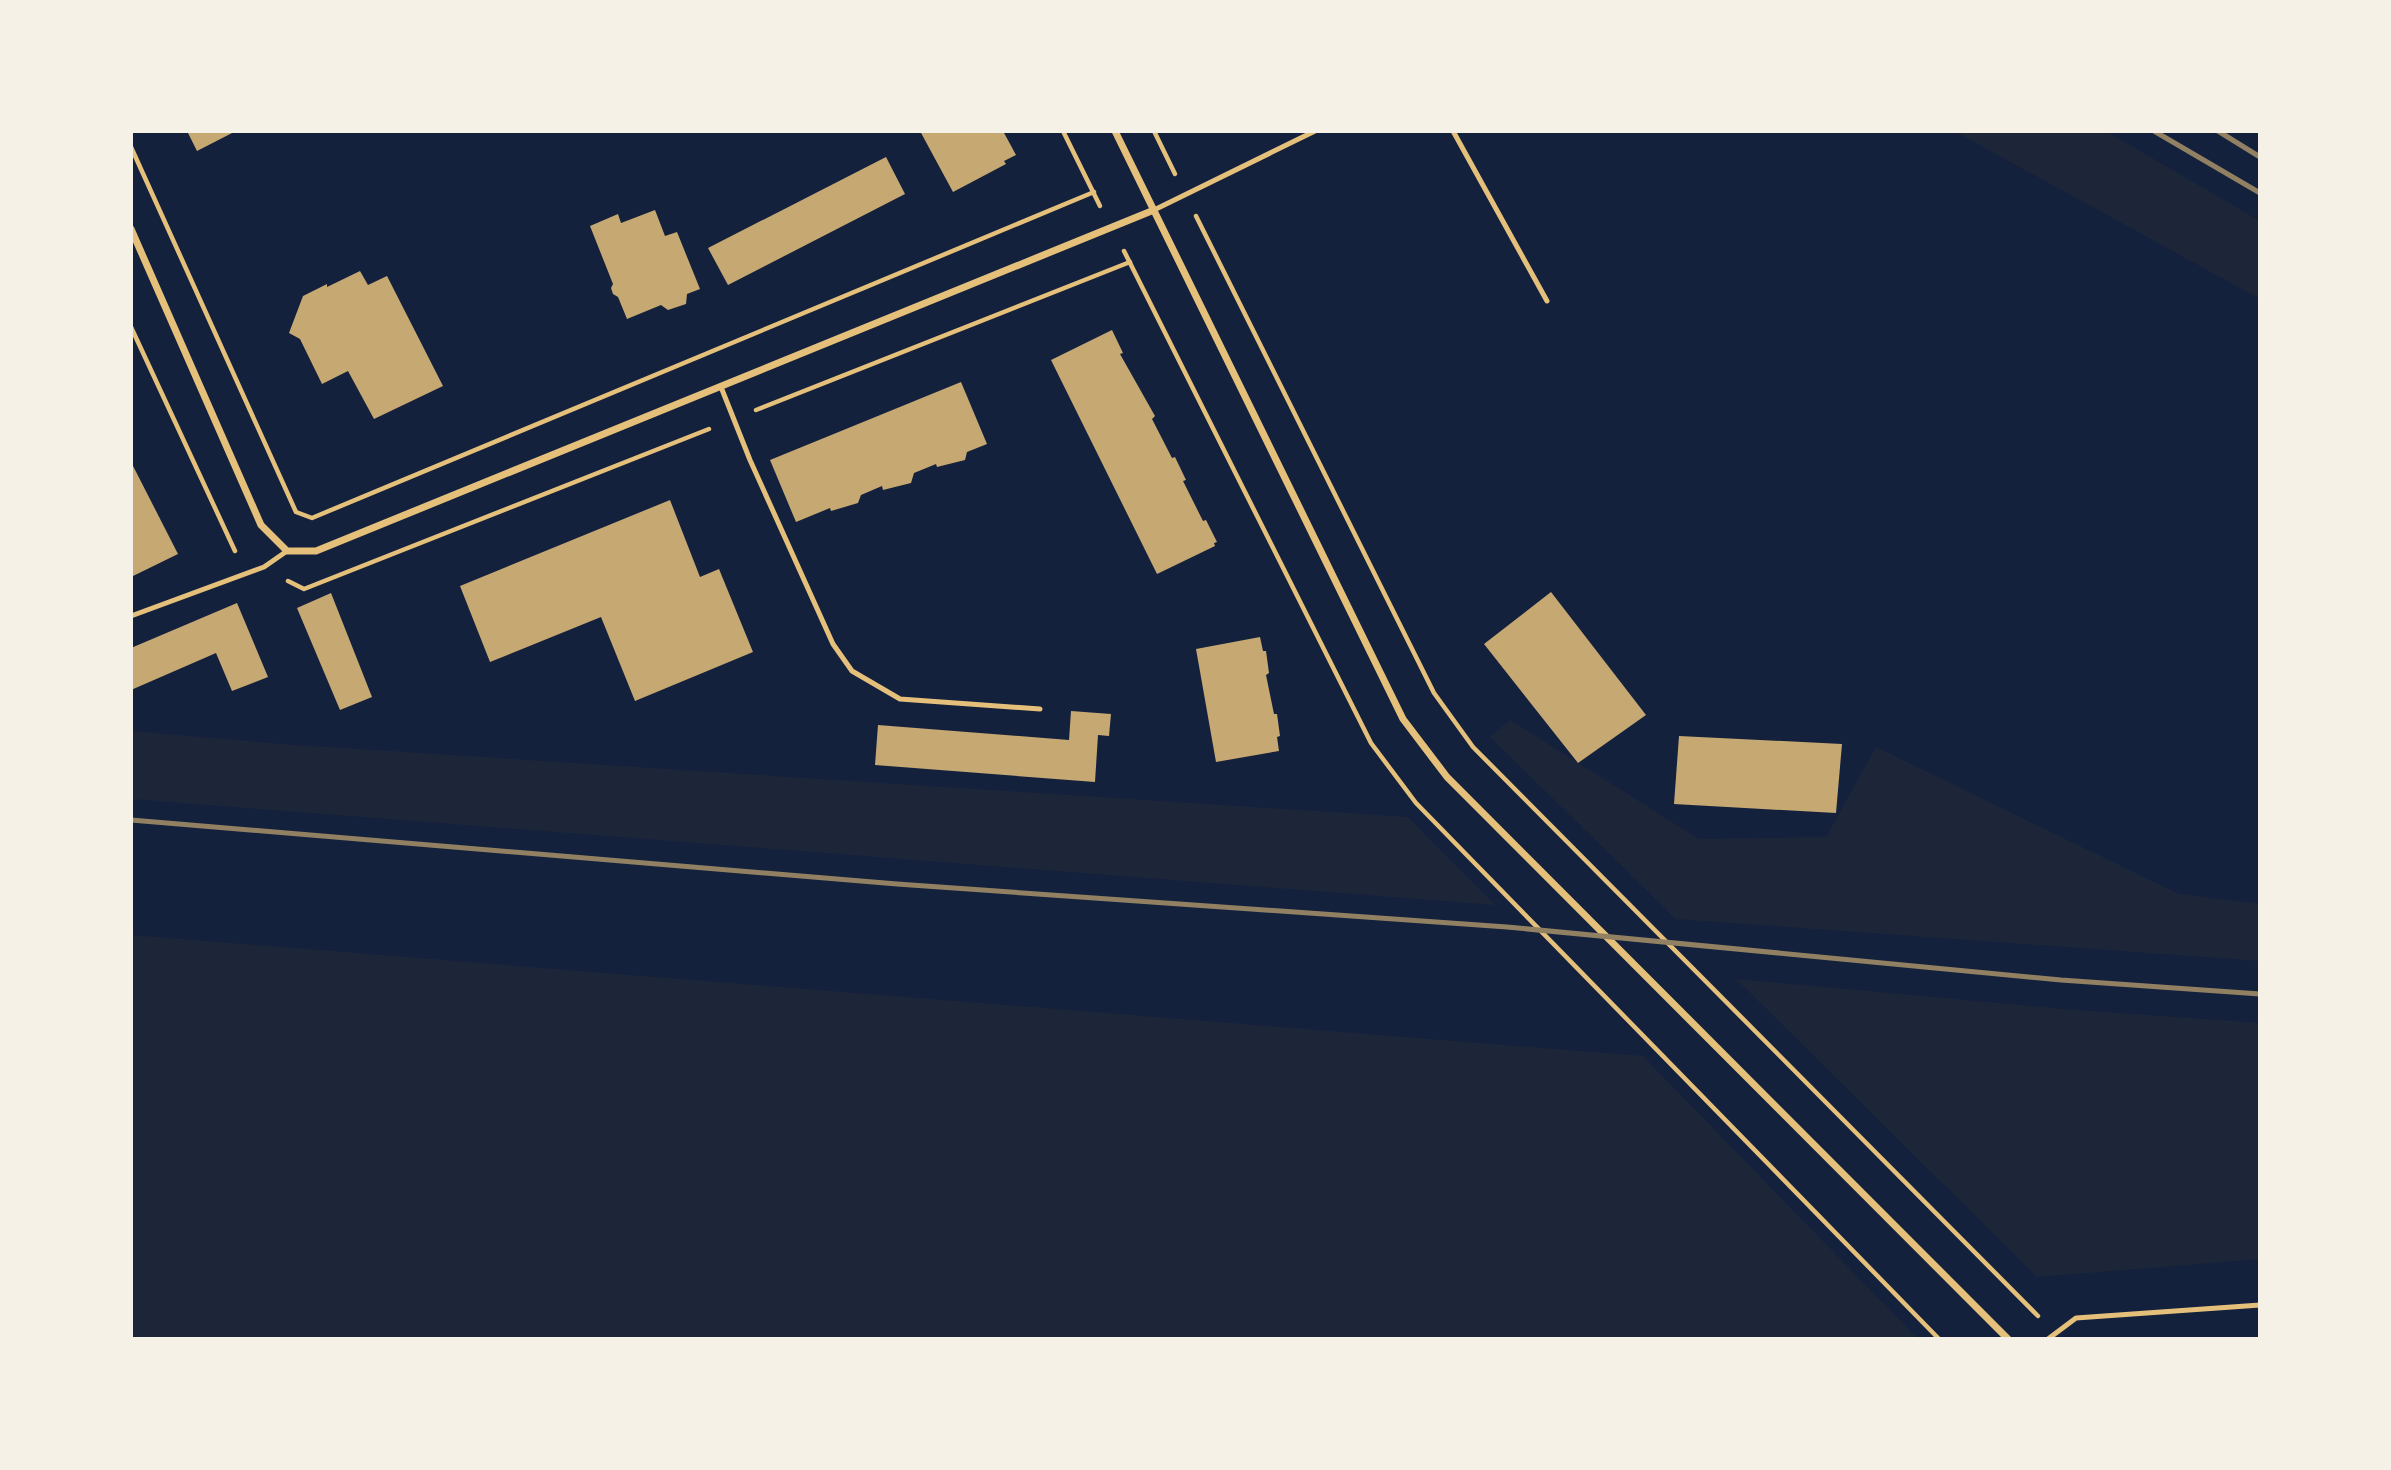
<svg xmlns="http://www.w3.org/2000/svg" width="2391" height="1470" font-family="'DejaVu Sans',sans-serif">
  <rect width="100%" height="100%" fill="#14213d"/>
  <g fill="#1d2539">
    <polygon points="1954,131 2106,131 2260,221 2260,299"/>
    <polygon points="1510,720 1699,839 1826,837 1876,747 2179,894 2260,904 2260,961 1676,919 1490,737"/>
    <polygon points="131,731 281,744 1408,817 1495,905 131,799"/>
    <polygon points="131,935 1643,1056 1918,1339 131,1339"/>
    <polygon points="1736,979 2063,1009 2260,1023 2260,1259 2037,1277"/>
  </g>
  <g fill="#c6a872">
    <polygon points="187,131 236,131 197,151"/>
    <polygon points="920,131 1003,131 1016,155 1004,161 1006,164 953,192"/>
    <polygon points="886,157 905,194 728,285 708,248"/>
    <polygon points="655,210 665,236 677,232 700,289 687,294 686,304 668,310 661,305 627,319 618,297 613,294 611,288 613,284 590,226 618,214 621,223"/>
    <polygon points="360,271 368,285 387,276 443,386 374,419 348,371 322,384 300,339 289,333 303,296 327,284 327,287"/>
    <polygon points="1112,330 1123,353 1120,354 1155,416 1152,419 1172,458 1175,457 1186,480 1183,481 1203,521 1206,520 1217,542 1214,543 1215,546 1157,574 1051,360"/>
    <polygon points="961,382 987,444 967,452 965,460 937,467 936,464 914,473 911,483 883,490 882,486 861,495 858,503 831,511 830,508 796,522 770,460"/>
    <polygon points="131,462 178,554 131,577"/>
    <polygon points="670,500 700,577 719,569 753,652 635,701 601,617 490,662 460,586"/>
    <polygon points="1551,592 1646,715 1578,763 1484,644"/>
    <polygon points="331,593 372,697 340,710 297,608"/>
    <polygon points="237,603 268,677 232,691 216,653 131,690 131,648"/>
    <polygon points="1260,637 1263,651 1266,651 1269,673 1266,675 1274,714 1277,714 1280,736 1277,737 1279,751 1216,762 1196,649"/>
    <polygon points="1071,711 1111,714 1109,736 1098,735 1095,782 875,765 878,725 1069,740"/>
    <polygon points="1679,736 1842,744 1836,813 1674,804"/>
  </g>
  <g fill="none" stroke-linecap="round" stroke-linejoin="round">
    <g stroke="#e5c07b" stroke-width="4.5">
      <polyline points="1063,131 1100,206"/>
      <polyline points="1154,131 1175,174"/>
      <polyline points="131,147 296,512 312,518 1094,192"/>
      <polyline points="1196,216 1434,693 1473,747 2038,1316"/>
      <polyline points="1124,251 1371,743 1416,803 1939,1339"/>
      <polyline points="131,327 235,551"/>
      <polyline points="756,410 1130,262"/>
      <polyline points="288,581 304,589 709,429"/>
    </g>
    <g stroke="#e5c07b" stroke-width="5">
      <polyline points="1453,131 1547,301"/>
      <polyline points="1154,210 1315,131"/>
      <polyline points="721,387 750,460 833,644 852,671 900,699 1040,709"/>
      <polyline points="131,616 264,567 287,551"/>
      <polyline points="2048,1339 2076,1318 2260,1305"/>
    </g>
    <g stroke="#e5c07b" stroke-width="7">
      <polyline points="1115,131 1403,719 1447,777 2008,1339"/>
      <polyline points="131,229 261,525 287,551 316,551 1154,210"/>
    </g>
    <g stroke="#918062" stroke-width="5">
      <polyline points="2154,131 2260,193"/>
      <polyline points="2218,131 2260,157"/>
      <polyline points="131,820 897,884 1507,927 2061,980 2260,994"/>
    </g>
  </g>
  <rect width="2391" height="1470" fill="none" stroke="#f6f1e7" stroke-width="266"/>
</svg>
